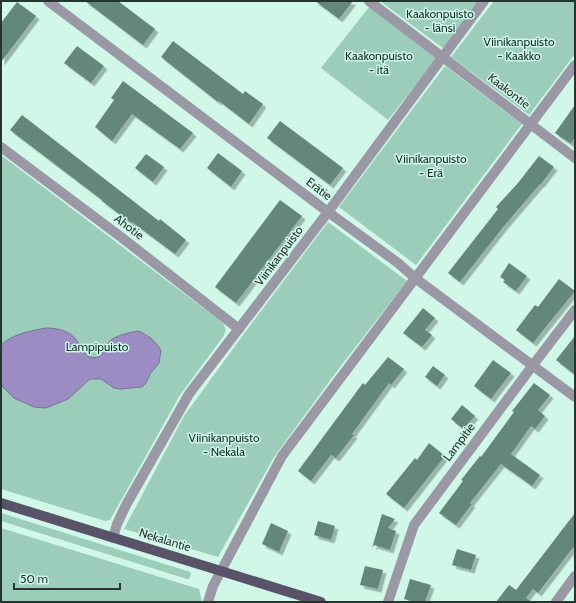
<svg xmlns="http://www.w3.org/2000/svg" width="576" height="603" font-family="Cabin,sans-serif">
  <defs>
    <filter id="shadow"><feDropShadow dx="3.5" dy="3.5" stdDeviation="0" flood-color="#0004"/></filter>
  </defs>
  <rect width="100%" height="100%" fill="#d0f7e8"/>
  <g fill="#9ccdba">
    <polygon points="380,1 480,1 444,49"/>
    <polygon points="494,1 575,1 575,54 529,115 451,57"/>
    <polygon points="370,6 437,58 388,120 321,68"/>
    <polygon points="445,66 522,124 416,265 339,207"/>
    <polygon points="1,155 223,323 226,330 223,337 180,395 110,520 105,521 1,489"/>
    <polygon points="328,222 407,281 340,367 274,457 218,557 124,529 184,416 246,331"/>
    <polygon points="1,513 190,572 191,574 189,579 187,579 1,521"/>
    <polygon points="1,528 199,589 202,602 1,602"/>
  </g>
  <path fill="#9b8cc3" stroke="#787297" d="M46,328C58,328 71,331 78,342C82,347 83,351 87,356C105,363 103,346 111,340C118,335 131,332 139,331L151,338L159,347L161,351L159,363L150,374L146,383L142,387L120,389L114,388L101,379H90L68,399L46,408L34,407L14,398L1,385V345C12,334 31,331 46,328Z"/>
  <g fill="#64877a" filter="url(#shadow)">
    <polygon points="85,1 118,1 155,29 143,45"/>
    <polygon points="315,1 353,1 339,19"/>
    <polygon points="17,2 36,16 1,62 1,23"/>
    <polygon points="173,41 243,94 245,91 263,104 249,124 219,101 218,102 161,57"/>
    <polygon points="77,46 104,66 91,83 64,63"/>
    <polygon points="123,81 193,133 180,149 132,114 112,141 95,127 114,100 111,98"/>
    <polygon points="575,105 575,137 571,144 555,133"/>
    <polygon points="22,115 159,221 160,219 186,240 175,254 132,222 131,223 102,201 102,200 10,130"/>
    <polygon points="280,121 343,168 330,185 267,138"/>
    <polygon points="218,153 242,171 231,187 207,168"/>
    <polygon points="146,154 164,167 153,182 135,168"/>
    <polygon points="539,156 554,167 541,184 540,184 504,226 460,282 448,273 498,209 496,207 518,183"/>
    <polygon points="280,200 302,216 236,303 215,287"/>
    <polygon points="509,263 527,276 516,291 503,282 505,280 500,277"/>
    <polygon points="559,279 575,291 533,343 516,330 535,305 538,307"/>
    <polygon points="423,308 435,318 425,330 432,335 422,347 403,333"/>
    <polygon points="575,336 575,375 556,360"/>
    <polygon points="388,357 404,369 391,385 389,383 352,434 354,435 336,458 331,455 311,481 298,471 363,383 365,385"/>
    <polygon points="493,360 511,373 491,399 474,386"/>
    <polygon points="433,366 445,375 437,386 425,377"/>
    <polygon points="534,383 550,395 538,410 545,416 535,429 531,426 511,454 540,475 532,486 501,464 470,503 472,504 456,525 439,513 463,481 461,480 480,456 481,457 514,412 512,411"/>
    <polygon points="462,405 475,416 463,429 451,419"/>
    <polygon points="429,443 445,456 404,508 386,494 415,458 417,460"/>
    <polygon points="575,513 575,545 538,593 533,589 526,598 532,602 496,602 509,585 516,590"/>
    <polygon points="382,514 395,519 388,528 396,531 390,550 374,545 372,548"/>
    <polygon points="318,521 335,526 331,540 314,535"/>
    <polygon points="271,523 288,531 279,552 262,544"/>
    <polygon points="457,549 476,555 471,570 452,565"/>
    <polygon points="365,566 383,570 378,589 360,585"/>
    <polygon points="410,579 431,585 425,602 414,602 404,599"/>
  </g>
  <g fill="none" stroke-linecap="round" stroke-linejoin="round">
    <g stroke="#9b98a5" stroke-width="10">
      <polyline points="48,1 328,212 398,263 415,278 575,397"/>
      <polyline points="369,1 575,158"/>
      <polyline points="1,147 121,237 239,329"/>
      <polyline points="113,538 117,524 126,505 189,394 328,212 484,1"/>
      <polyline points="208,602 213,586 282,456 575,65"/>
      <polyline points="388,602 414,525 533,365 575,310"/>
      <polyline points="556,602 575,576"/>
    </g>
    <polyline stroke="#59536a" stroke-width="10" points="1,503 321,602"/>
  </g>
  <g text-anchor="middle" stroke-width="3" stroke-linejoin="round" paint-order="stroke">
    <g font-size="12" fill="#0e3026" stroke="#d0f7e8">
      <text x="440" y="18">Kaakonpuisto<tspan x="440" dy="14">- länsi</tspan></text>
      <text x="519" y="46">Viinikanpuisto<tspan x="519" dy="14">- Kaakko</tspan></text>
      <text x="379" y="60">Kaakonpuisto<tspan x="379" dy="14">- itä</tspan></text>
      <text x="431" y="163">Viinikanpuisto<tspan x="431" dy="14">- Erä</tspan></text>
      <text x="97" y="351">Lampipuisto</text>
      <text x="224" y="442">Viinikanpuisto<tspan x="224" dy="14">- Nekala</tspan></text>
    </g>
    <g font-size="12" fill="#26352f" stroke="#d0f7e8">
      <text transform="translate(509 91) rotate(38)" y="4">Kaakontie</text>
      <text transform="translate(319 189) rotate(37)" y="4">Erätie</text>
      <text transform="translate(129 227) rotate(37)" y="4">Ahotie</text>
      <text transform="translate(279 256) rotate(-53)" y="4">Viinikanpuisto</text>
      <text transform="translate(459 442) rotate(-53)" y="4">Lampitie</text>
      <text transform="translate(165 540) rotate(17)" y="4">Nekalantie</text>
    </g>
  </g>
  <rect width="576" height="603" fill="none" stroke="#26352f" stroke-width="4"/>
  <path d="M14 583v6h106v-6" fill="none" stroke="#26352f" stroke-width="2"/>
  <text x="20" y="583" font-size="12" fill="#26352f" stroke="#d0f7e8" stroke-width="3" paint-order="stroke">50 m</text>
</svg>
